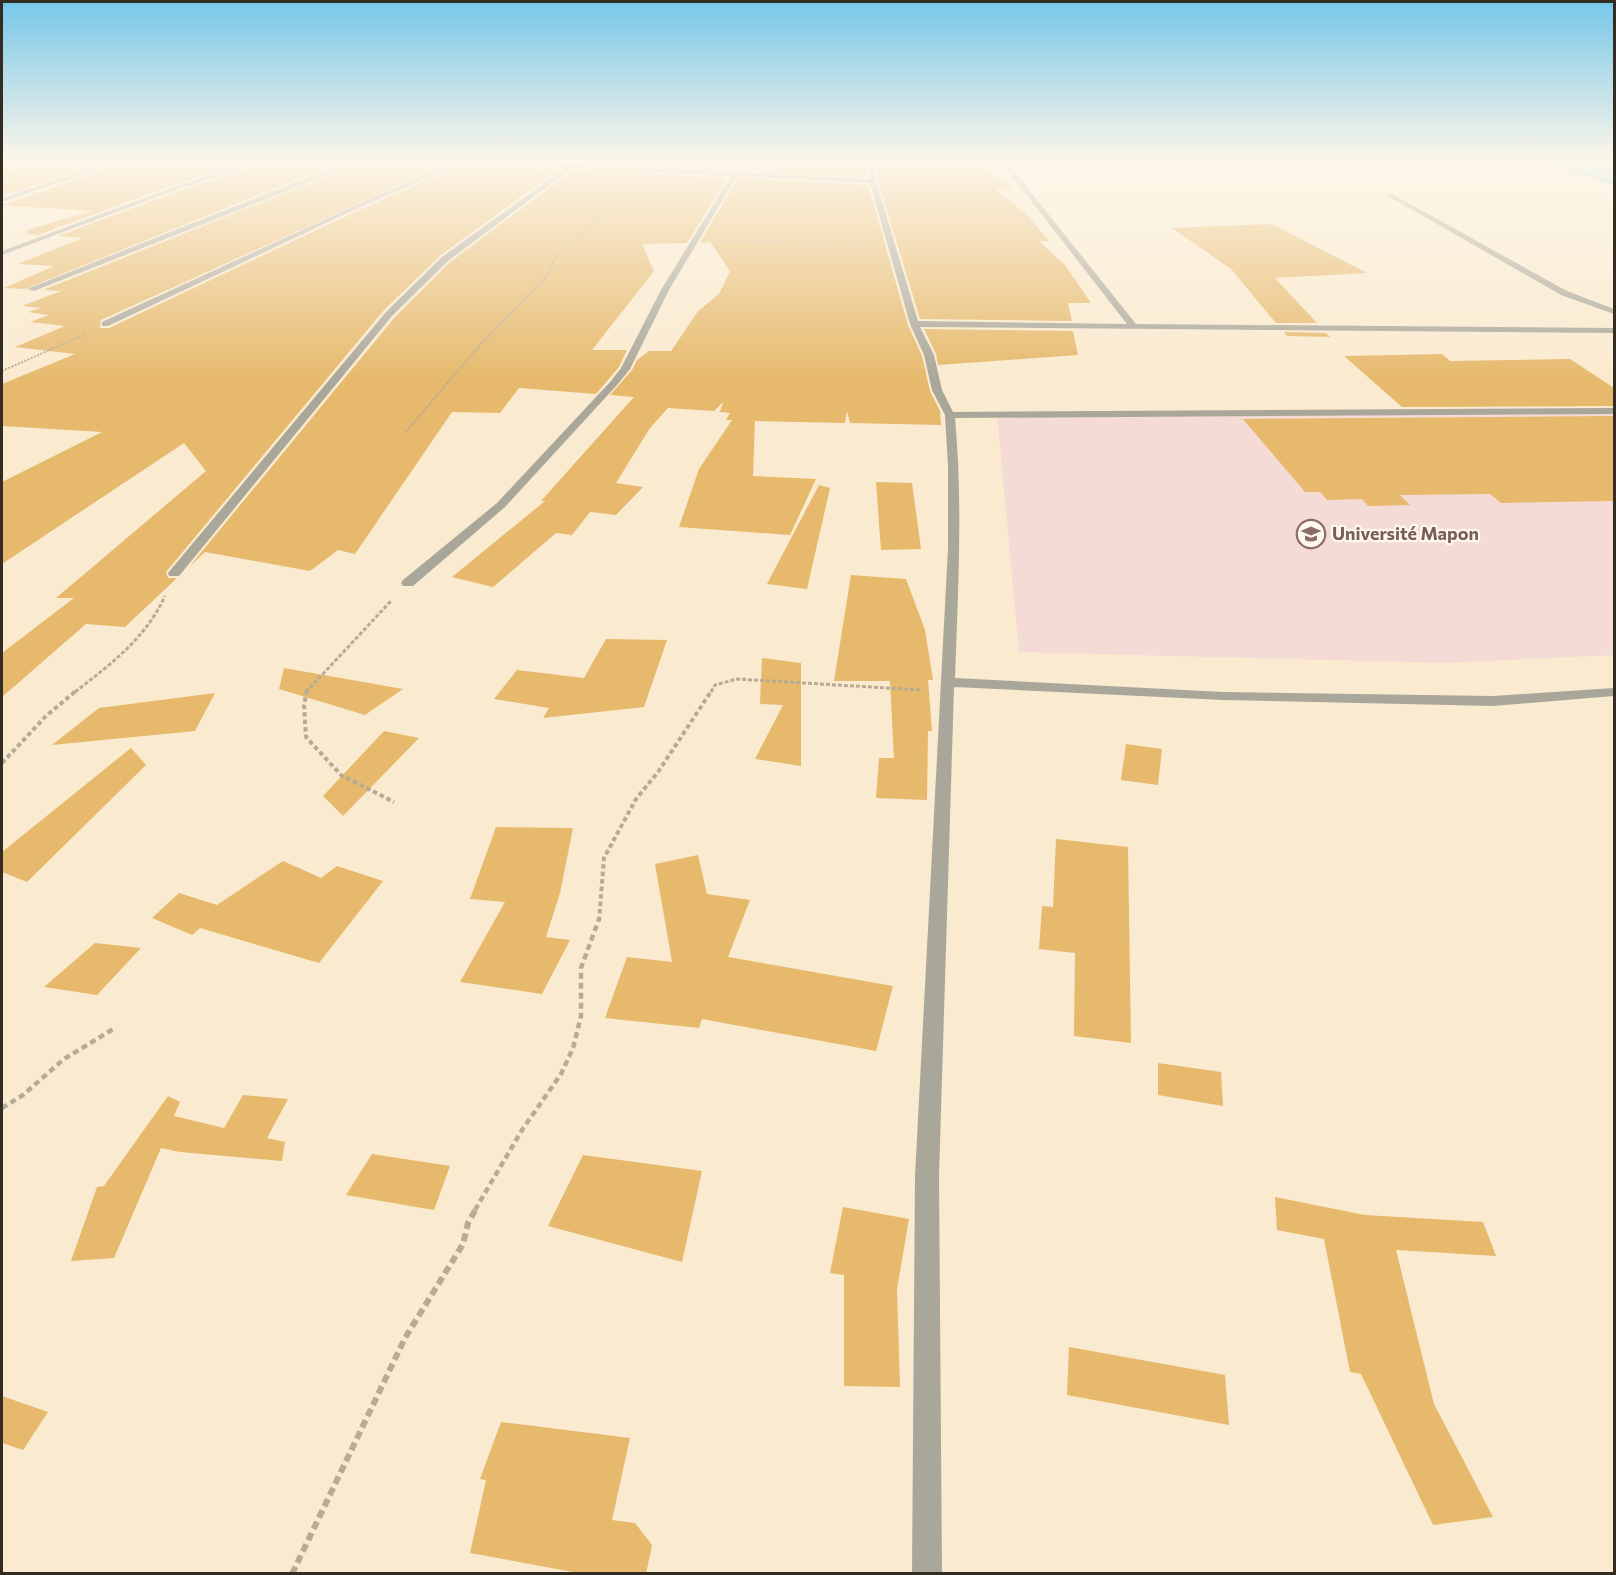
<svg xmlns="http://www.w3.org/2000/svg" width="1616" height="1575" font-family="Commissioner,sans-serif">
  <rect width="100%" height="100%" fill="#faeacf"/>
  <polygon fill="#f5dbd6" points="1614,412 1614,655 1445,663 1019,652 997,414 1220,416"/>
  <polygon fill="#6ce4eb" stroke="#5badaf" stroke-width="1.5" points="1517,161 1614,161 1614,185 1571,169"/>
  <g fill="#e6b96c">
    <polygon points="27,161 108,161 2,196 2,171"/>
    <polygon points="124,161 250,161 173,185 38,235 27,234 27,230 92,211 2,205 123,163"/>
    <polygon points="266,161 349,161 310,174 25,289 4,288 54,266 17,264 83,238 58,236 179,191 265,163"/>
    <polygon points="365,161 452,161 101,320 100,328 109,328 359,210 462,165 558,170 441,255 384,310 166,572 168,578 177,578 125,627 86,624 2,697 2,653 74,598 56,598 206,471 184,443 2,564 2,482 102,432 2,426 2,384 75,354 15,347 65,326 30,322 49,315 28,312 41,308 22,306 61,291 43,290"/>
    <polygon points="583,161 692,161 693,166 732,164 730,170 582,163"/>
    <polygon points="865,161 867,177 741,170 743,164"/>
    <polygon points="875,161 969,161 1013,188 995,189 1026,214 1049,241 1039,241 1065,265 1091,303 1068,303 1072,321 920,319 878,181"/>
    <polygon points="573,170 727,178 687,243 642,244 654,271 592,350 627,350 619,367 596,394 519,388 500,413 452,412 355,554 338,550 310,571 205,552 190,566 394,318 449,263"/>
    <polygon points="738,178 868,185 908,325 922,356 930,391 940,411 941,425 850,423 847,411 845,423 755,421 753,476 816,479 790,535 679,527 699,469 732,420 726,420 730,413 720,412 723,402 714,411 668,408 650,428 616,483 643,487 616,515 590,512 572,535 556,533 493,587 452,577 545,501 541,501 634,397 610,395 632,370 637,360 649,351 671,351 698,311 719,294 730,271 710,242 700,243"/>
    <polygon points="1272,224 1367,273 1275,278 1317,323 1276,323 1231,269 1172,228"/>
    <polygon points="924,329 1073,331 1078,355 938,365 936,354"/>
    <polygon points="1284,332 1326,333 1330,337 1287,336"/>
    <polygon points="1442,354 1450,361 1570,359 1614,388 1614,406 1402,407 1344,356"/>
    <polygon points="1614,416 1614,501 1501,503 1490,494 1400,495 1410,505 1368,506 1362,499 1327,500 1320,492 1305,492 1243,419"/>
    <polygon points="876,482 912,483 921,549 881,550"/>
    <polygon points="819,485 830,488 807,589 767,584"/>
    <polygon points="851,575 906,579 925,630 933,680 928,680 932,731 928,731 927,800 876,798 879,758 894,758 890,681 834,681"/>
    <polygon points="606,639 667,640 644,707 543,718 549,708 494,699 517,670 584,678"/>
    <polygon points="762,658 801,663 801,766 755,759 783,705 760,704"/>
    <polygon points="284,668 403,689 365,715 279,689"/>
    <polygon points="215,693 195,731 52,745 99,708"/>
    <polygon points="384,731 419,738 343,816 323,796"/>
    <polygon points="1126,744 1162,749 1158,785 1121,780"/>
    <polygon points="131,748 146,765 27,882 2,872 2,852"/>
    <polygon points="496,827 573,828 560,893 546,937 570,940 542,994 460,982 505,902 470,899"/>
    <polygon points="1056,839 1128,847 1131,1043 1074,1036 1075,953 1039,949 1042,906 1053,907"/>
    <polygon points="698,855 707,894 750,900 728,957 893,986 876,1051 702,1019 699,1028 605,1018 627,957 672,962 655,864"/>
    <polygon points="283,861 321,878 337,866 383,881 319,963 200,928 192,935 152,918 179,893 217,905"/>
    <polygon points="95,943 141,948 97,995 44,987"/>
    <polygon points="1158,1063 1221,1072 1223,1106 1158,1095"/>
    <polygon points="243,1095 288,1099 267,1138 285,1142 282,1161 180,1152 161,1148 114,1258 71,1261 97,1187 104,1186 168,1096 180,1102 174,1116 224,1128"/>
    <polygon points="372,1154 450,1166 434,1210 346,1195"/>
    <polygon points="583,1155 702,1171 682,1262 548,1226"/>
    <polygon points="1275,1197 1365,1215 1483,1222 1496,1256 1396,1250 1434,1404 1493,1517 1433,1525 1361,1374 1350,1372 1324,1239 1277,1230"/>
    <polygon points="843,1207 909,1219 897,1289 900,1387 844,1386 844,1275 830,1273"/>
    <polygon points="1069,1347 1225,1375 1229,1425 1067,1395"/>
    <polygon points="2,1396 48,1412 23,1450 2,1443"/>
    <polygon points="501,1422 630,1438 612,1520 635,1523 652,1545 646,1574 584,1574 470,1553 486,1480 480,1479"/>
  </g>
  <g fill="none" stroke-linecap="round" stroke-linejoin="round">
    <g stroke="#b8ab96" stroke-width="1.5" stroke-dasharray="1.5 1.5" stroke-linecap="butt">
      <polyline points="722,241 867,244"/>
      <polyline points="563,252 626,193"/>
    </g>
    <g stroke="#b8ab96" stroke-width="2" stroke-dasharray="2 1.5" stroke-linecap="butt">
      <polyline points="2,371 86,334"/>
      <polyline points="406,432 479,346 547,276 554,260 564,250"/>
    </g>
    <g stroke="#b8ab96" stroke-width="3" stroke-dasharray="4 2" stroke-linecap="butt">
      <path d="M75,692C112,663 145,639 165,596"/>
      <polyline points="306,692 391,601"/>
      <polyline points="711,692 715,685 737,679 921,690"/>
    </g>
    <g stroke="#b8ab96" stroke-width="4" stroke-dasharray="4.5 3" stroke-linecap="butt">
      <polyline points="307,690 304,705 306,737 341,775 394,802"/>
      <polyline points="2,763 46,716 77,690"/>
      <polyline points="599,921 604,858 636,799 658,772 712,690"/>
    </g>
    <g stroke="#b8ab96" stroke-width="4.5" stroke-dasharray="6 4" stroke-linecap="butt">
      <polyline points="2,1108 23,1095 64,1059 115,1028"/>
      <polyline points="475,1210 522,1130 561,1074 573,1048 581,1016 581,968 599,919"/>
    </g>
    <polyline stroke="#b8ab96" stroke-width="6" stroke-dasharray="8 4.5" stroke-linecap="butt" points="292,1574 405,1338 463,1244 468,1223 476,1209"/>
    <g fill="#a9a69a" fill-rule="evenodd">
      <polygon points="17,161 25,161 2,169 2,165"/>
      <polygon points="114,161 122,161 2,202 2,198"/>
      <polygon points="256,161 264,161 178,189 2,255 2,251 174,187"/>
      <polygon points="355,161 363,161 34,291 27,289 311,176"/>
      <path d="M457,161L570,164L575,161H581L577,165L732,172L735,161H741L738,172L870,179L867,161H873L876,181L918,321L1127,324L1000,161H1006L1136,324L1614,328V333L920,327L934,355L942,390L953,412L1614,408V414L955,418C963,505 958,591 955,678L1223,692L1493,696L1614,688V696L1493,706L1223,700L954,687L939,1176L942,1574H912L915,1176L948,548V466L945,415L932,390L924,355L910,324L870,183L737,176L669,290L630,369L617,385L505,507L413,586H403L401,583L403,580L497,503L611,381L621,368L661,290L731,176L572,168L448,261L392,316L179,576H169L168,573L386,312L442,257L565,168L462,163L358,208L108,326H102V322L354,206Z"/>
      <polygon points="1388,194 1392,194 1567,291 1614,309 1614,314 1561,295 1388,196"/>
    </g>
    <polyline stroke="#887d6c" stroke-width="1.5" stroke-dasharray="4.5 4.5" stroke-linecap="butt" points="2,178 57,161"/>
  </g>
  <linearGradient id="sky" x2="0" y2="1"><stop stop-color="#76c7e9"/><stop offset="0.42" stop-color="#fdf6e9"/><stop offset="1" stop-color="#fdf6e9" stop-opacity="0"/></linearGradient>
  <rect width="1616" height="381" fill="url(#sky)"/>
  <defs>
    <g id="university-ring" transform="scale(1.5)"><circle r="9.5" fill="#fff8ee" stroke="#8d6e63" stroke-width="1.5"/><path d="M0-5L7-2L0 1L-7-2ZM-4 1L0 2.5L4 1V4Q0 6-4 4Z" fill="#8d6e63"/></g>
  </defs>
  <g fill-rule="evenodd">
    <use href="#university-ring" x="1311" y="534"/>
  </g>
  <g text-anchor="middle" stroke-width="4.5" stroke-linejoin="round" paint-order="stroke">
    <g font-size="18" font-weight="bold" fill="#785e54" stroke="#fff8ee" text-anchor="start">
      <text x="1332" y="540">Université Mapon</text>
    </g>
  </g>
  <rect width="1616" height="1575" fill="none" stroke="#322c22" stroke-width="6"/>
</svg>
